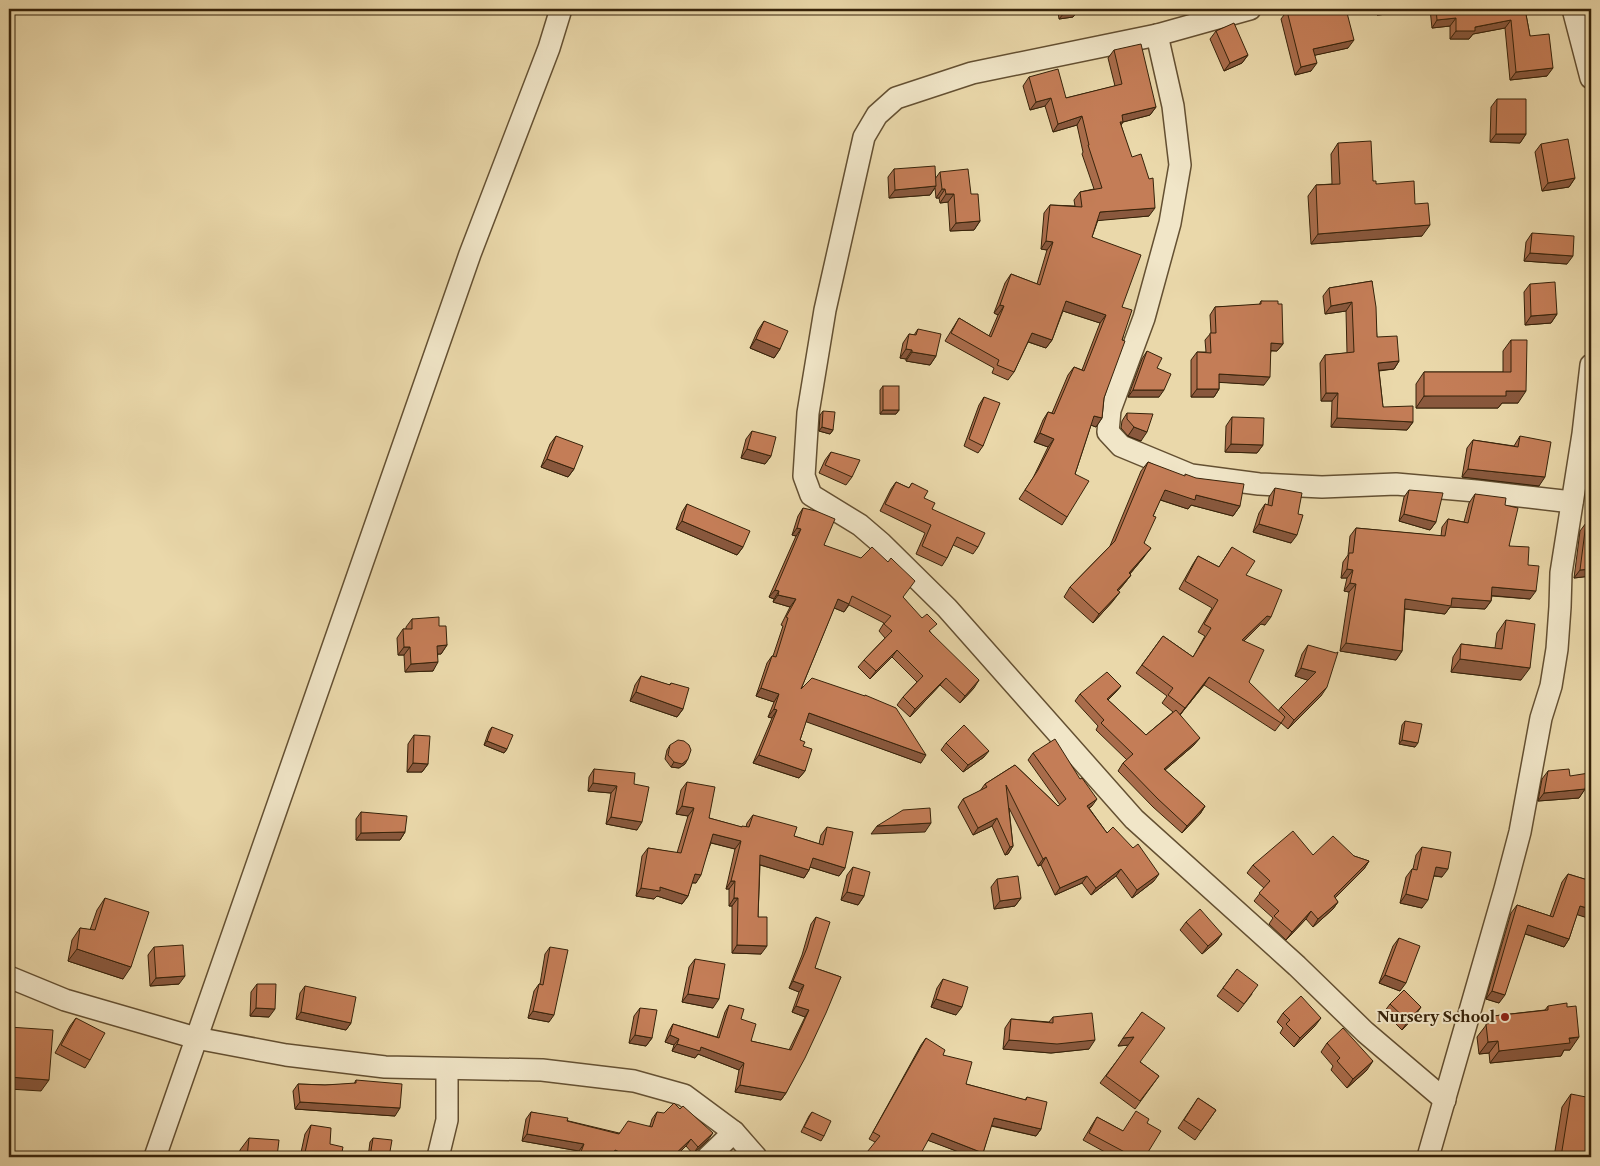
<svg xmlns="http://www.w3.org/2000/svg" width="1600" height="1166" font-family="'Libre Caslon Text',serif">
  <rect width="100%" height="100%" fill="#ead8aa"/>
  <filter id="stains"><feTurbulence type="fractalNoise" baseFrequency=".004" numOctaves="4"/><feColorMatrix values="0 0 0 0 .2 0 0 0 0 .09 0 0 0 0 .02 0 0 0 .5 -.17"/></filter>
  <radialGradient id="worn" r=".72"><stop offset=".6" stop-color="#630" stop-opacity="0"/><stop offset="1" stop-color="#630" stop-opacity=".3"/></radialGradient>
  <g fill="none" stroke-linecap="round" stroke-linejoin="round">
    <g stroke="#645032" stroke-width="24">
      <g id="minor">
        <polyline points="1250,9 1157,35 972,73 896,98 877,115 864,137 825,310 808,413 804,476 811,495 860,525 881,543 947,608 1134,819 1297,966 1365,1032 1445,1100"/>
        <polyline points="1573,9 1591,78"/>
        <polyline points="1157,35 1173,106 1180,165 1170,223 1144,318 1110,410 1108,432 1121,446 1191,475 1259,484 1322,487 1396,484 1476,491 1572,502"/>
        <polyline points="9,977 65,1000 196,1038 286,1055 385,1067 542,1070 634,1081 684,1095 734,1132 756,1157"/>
        <polyline points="155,1157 470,254 549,48 561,9"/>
        <polyline points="438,1157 447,1120 447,1069"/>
        <polyline points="708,1157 734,1132"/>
        <polyline points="1428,1157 1505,889 1520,832 1541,718 1551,686 1557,649 1560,607 1561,573 1583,434 1591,365"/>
      </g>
    </g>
    <use href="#minor" stroke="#f1e6c8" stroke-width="21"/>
  </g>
  <g fill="#a96c4b" stroke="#37230a">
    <polygon points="1057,9 1077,9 1078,11 1073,17 1059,19 1058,12"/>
    <polygon points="1376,9 1401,9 1399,13 1377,15"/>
    <polygon points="1430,9 1525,9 1530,36 1547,76 1510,80 1505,28 1473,34 1469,39 1450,39 1450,26 1432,28"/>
    <polygon points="1287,11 1348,48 1315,55 1311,71 1295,75 1281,19"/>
    <polygon points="1216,31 1248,55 1242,63 1224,71 1210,39"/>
    <polygon points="1114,50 1156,107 1150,115 1123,122 1121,125 1149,216 1098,220 1092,237 1122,307 1123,337 1104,398 1102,418 1096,427 1091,425 1075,474 1067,517 1062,525 1019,499 1033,478 1048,447 1034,442 1043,420 1048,412 1052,413 1068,375 1074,367 1082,370 1100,323 1063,311 1052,340 1046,348 1028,342 1014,372 1008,380 992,373 994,368 945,341 959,318 989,336 998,315 994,313 1005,283 1011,274 1037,284 1047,250 1041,249 1044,213 1050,205 1075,206 1074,200 1080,192 1094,189 1082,154 1083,152 1077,125 1053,132 1045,106 1030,110 1023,86 1029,77 1066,98 1115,86 1108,58"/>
    <polygon points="1497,99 1526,134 1520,143 1490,142 1491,107"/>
    <polygon points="1338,143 1376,184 1415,204 1422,236 1311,244 1308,196 1316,185 1332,184 1331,154"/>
    <polygon points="1541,144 1575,178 1569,187 1542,191 1535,152"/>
    <polygon points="894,169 935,179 940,172 971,194 980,221 974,230 950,231 948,202 940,203 939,198 936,198 935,188 930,195 889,198 888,177"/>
    <polygon points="1532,233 1567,264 1524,261 1526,242"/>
    <polygon points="1372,281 1377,337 1399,361 1394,369 1379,371 1383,407 1413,422 1407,430 1331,427 1332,401 1321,401 1320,363 1325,355 1347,353 1346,311 1325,314 1323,296 1329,288"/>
    <polygon points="1530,284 1557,314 1551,323 1525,325 1524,292"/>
    <polygon points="1261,301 1278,304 1283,344 1277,351 1271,351 1264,385 1219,382 1219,389 1214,397 1191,397 1191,360 1197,352 1206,352 1205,340 1211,333 1210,315 1215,307 1259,305"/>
    <polygon points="764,321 780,349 774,358 750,348 758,330"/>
    <polygon points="918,329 936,356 930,365 906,361 906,359 900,358 903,343 909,334 914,335"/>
    <polygon points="1511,340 1518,403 1502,403 1498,408 1416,408 1416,384 1424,372 1503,372 1503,351"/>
    <polygon points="1591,340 1591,353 1590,353 1590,342"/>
    <polygon points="1147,351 1157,368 1159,397 1128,397 1142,359"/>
    <polygon points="883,386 899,410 896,414 880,414 880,390"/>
    <polygon points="984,397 983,446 978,453 964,446 979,405"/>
    <polygon points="823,411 833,430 830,434 819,431 820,415"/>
    <polygon points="1127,413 1141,441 1128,436 1121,428 1122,421"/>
    <polygon points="1232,417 1263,445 1257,453 1225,452 1226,426"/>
    <polygon points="752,431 771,456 765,464 741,458 746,439"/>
    <polygon points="556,436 574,469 568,477 541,467 550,444"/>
    <polygon points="1520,436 1539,486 1462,477 1467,448 1473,440 1514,446"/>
    <polygon points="831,452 852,477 846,485 819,473 825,460"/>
    <polygon points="1148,462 1240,506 1233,516 1191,505 1188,509 1160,500 1153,516 1144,543 1144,557 1130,574 1131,575 1124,584 1118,591 1113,601 1093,623 1064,597 1070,587 1110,546 1141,471"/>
    <polygon points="896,482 909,488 912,483 932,509 978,547 973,554 953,545 947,558 942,566 916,554 925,533 880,511 891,489"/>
    <polygon points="1275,488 1291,543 1253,532 1259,513 1265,504 1268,505 1269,497"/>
    <polygon points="1409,490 1436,522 1430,530 1399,521 1404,497"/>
    <polygon points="1591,490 1591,576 1574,578 1580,531 1586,523 1589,523 1586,498"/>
    <polygon points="1475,494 1505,505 1509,546 1528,565 1530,599 1492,596 1491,601 1485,609 1450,607 1445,614 1405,609 1402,651 1396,660 1340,651 1349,592 1344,591 1347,578 1341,578 1343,562 1348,555 1350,536 1356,528 1441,536 1442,527 1448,519 1464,522 1469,503"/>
    <polygon points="687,504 743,547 737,555 676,529 682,512"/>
    <polygon points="803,508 824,545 903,597 974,688 960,703 940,685 910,717 897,705 903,697 917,682 892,657 870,679 858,667 864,660 885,638 879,631 884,623 849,605 844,612 834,608 801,689 921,763 806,721 800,740 803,746 805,771 799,778 753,763 772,718 768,717 774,702 756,696 767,663 772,656 773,656 783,626 781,625 790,607 773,602 774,599 769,597 796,536 792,535 798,516"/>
    <polygon points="1232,547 1246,575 1265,625 1261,624 1244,641 1249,682 1278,711 1281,707 1308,680 1295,676 1302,654 1308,645 1321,696 1288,729 1281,723 1275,731 1204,685 1180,715 1194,745 1165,770 1205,806 1200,814 1182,833 1153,807 1118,771 1123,763 1127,760 1096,730 1098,726 1075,701 1080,694 1121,686 1115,693 1108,700 1146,735 1173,712 1162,703 1167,696 1136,673 1163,636 1193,657 1205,636 1198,632 1212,608 1179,589 1193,564 1198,556 1219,567"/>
    <polygon points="412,619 439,626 447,645 441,654 438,654 433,671 405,672 404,655 398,655 397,638 403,629 406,629 406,627"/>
    <polygon points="1506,620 1521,680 1451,672 1453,657 1461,644 1495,648 1497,633"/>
    <polygon points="641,676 669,685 671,683 683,709 677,717 630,701 635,685"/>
    <polygon points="1405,721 1415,747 1399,744 1402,725"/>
    <polygon points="492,727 507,749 504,753 484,745 489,731"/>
    <polygon points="414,735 428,764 422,772 407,772 408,744"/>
    <polygon points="946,743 984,757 963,772 941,750"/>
    <polygon points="670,745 685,764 679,768 671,767 665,759 667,750"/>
    <polygon points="1033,753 1092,806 1089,808 1107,833 1154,881 1132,898 1116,876 1091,895 1082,883 1055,895 1041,865 1038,866 1009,808 1013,846 1008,854 1005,855 992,826 973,835 958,807 963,799 980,791 985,784 1015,765 1058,806 1060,805 1028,760"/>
    <polygon points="594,769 634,784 637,830 606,824 611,793 588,791 589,777"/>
    <polygon points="1548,771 1570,776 1585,789 1579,798 1538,801 1542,779"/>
    <polygon points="1591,776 1591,796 1588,797 1587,781"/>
    <polygon points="687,782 709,818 741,827 746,827 747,823 753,815 794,836 819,844 821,835 827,827 845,868 839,876 810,867 809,870 804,878 760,865 758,917 761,954 732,953 732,906 729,906 729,889 726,889 735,849 711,843 696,883 692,883 688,896 682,904 657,896 654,899 636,896 642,856 648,848 677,853 688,816 676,814 681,790"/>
    <polygon points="361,812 405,832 400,840 356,840 356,819"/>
    <polygon points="1591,828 1591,857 1589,857 1589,832"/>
    <polygon points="1422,847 1442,877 1434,876 1422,908 1400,903 1406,877 1412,869 1413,869 1416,855"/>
    <polygon points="1313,855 1354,856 1369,861 1364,869 1335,898 1338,902 1333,909 1313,927 1306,919 1286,940 1269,924 1273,918 1254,901 1264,888 1247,873 1253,865"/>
    <polygon points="853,867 864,896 858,905 841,900 847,875"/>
    <polygon points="1568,874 1591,881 1591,919 1577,914 1569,939 1564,947 1525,934 1499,1003 1486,999 1511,913 1517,905 1550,916 1562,882"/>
    <polygon points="997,879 1021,898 1015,906 994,909 991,887"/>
    <polygon points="105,898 123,979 68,961 72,940 80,928 90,930 97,910"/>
    <polygon points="816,917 815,968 841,977 786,1093 781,1100 735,1092 739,1070 698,1054 695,1058 672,1051 674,1045 665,1042 669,1031 673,1024 717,1037 725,1012 729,1005 741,1019 751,1041 789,1050 805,1017 792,1012 799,992 789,988 802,955 811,924"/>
    <polygon points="1186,922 1222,934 1216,942 1202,954 1180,930"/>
    <polygon points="1399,938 1400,991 1379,983 1393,946"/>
    <polygon points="154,947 179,984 150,986 148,955"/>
    <polygon points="550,947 549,1022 528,1018 534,991 539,984 540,984 545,954"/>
    <polygon points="695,959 713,1008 682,1002 689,967"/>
    <polygon points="1237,969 1252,994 1238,1012 1217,996"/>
    <polygon points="943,979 956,1015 931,1007 937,988"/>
    <polygon points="257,984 269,1017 250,1016 251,992"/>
    <polygon points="305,986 351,1023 346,1030 296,1019 300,993"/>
    <polygon points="1390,1004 1415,1016 1402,1030 1384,1012"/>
    <polygon points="1548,1006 1570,1050 1564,1050 1561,1056 1490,1063 1489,1053 1479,1054 1477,1037 1493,1016 1545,1010"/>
    <polygon points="640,1008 652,1038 646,1046 629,1043 634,1016"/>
    <polygon points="1142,1012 1140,1062 1159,1076 1135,1109 1100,1083 1129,1045 1118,1046"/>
    <polygon points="1283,1013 1315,1026 1294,1047 1280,1033 1283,1028 1277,1022"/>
    <polygon points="1053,1017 1089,1049 1051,1053 1003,1049 1005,1028 1011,1019 1049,1022"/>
    <polygon points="76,1018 90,1060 85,1068 55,1053 70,1026"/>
    <polygon points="926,1038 943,1055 966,1084 1025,1100 1027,1097 1041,1129 1036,1136 991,1126 983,1153 979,1157 972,1157 928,1140 875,1142 869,1139 921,1045"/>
    <polygon points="1327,1043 1367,1070 1347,1088 1331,1070 1333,1066 1321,1052"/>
    <polygon points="356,1080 395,1116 295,1109 293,1091 298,1084 325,1085 354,1084"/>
    <polygon points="1571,1094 1591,1157 1554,1157 1562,1107"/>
    <polygon points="1198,1098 1216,1110 1195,1140 1178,1128"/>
    <polygon points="531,1112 619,1133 650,1126 652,1119 657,1112 708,1140 693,1154 686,1146 675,1157 577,1157 579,1151 522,1141 526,1119"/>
    <polygon points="812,1112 824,1136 821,1141 801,1132 809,1116"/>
    <polygon points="1097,1117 1123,1131 1147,1123 1145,1157 1114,1157 1083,1140 1092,1125"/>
    <polygon points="311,1125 330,1144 341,1157 300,1157 305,1134"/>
    <polygon points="249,1138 277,1157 239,1157 240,1150"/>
    <polygon points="373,1138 389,1157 368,1157 370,1142"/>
  </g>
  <g fill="#89583d" stroke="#37230a">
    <polygon points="1381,9 1401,9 1399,13 1377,15"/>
    <polygon points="1078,11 1073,17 1059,19 1064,13"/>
    <polygon points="1456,18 1450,26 1432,28 1437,20"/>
    <polygon points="1511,20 1505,28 1473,34 1469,39 1450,39 1456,31"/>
    <polygon points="1354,40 1348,48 1307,57 1313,49"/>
    <polygon points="1248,55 1242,63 1224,71 1230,63"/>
    <polygon points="1317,63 1311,71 1295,75 1301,67"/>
    <polygon points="1553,68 1547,76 1510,80 1516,72"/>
    <polygon points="1051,98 1045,106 1030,110 1036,102"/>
    <polygon points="1156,107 1150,115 1123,122 1117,130 1122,115"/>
    <polygon points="1082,116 1077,125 1053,132 1058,124"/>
    <polygon points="1496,134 1526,134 1520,143 1490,142"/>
    <polygon points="1575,178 1569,187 1542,191 1548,183"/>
    <polygon points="936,186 930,195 889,198 895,190"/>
    <polygon points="942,189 945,189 939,198 936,198"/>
    <polygon points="946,194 954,194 948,202 940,203"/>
    <polygon points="1155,208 1149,216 1094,221 1100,212"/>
    <polygon points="980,221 974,230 950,231 956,223"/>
    <polygon points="1430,225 1422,236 1311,244 1318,234"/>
    <polygon points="1046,241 1053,242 1047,250 1041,249"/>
    <polygon points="1530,253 1573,256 1567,264 1524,261"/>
    <polygon points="1066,301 1106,315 1100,323 1060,310"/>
    <polygon points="1352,302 1346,311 1325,314 1331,306"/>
    <polygon points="1000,305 1004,306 998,315 994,313"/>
    <polygon points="1557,314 1551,323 1525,325 1531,316"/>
    <polygon points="1032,333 1052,340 1046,348 1026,341"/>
    <polygon points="756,339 780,349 774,358 750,348"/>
    <polygon points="1271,343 1283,344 1277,351 1266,350"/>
    <polygon points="906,349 912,350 906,359 900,358"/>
    <polygon points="912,352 936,356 930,365 906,361"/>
    <polygon points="1399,361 1394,369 1372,371 1378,363"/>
    <polygon points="1219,374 1270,377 1264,385 1213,382"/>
    <polygon points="1197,389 1219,389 1214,397 1191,397"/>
    <polygon points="1133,390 1164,390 1159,397 1128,397"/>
    <polygon points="1506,391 1526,391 1518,403 1502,403 1498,408 1416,408 1424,396"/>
    <polygon points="1326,393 1338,393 1332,401 1321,401"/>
    <polygon points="883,410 899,410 896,414 880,414"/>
    <polygon points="1094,416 1102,418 1096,427 1088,424"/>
    <polygon points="1337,418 1413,422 1407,430 1331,427"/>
    <polygon points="822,427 833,430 830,434 819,431"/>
    <polygon points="1134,427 1147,432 1141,441 1128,436"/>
    <polygon points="1040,433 1054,439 1048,447 1034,442"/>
    <polygon points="1231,444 1263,445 1257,453 1225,452"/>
    <polygon points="747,449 771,456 765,464 741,458"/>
    <polygon points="547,459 574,469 568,477 541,467"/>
    <polygon points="1468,469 1545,477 1539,486 1462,477"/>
    <polygon points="1165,490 1196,495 1240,506 1233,516 1191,505 1188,509 1158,499"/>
    <polygon points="1404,514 1436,522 1430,530 1399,521"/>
    <polygon points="682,521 743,547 737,555 676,529"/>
    <polygon points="1259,524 1297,535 1291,543 1253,532"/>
    <polygon points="797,528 801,529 796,536 792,535"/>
    <polygon points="1151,548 1144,557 1123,582 1129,573"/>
    <polygon points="1347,569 1353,570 1347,578 1341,578"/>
    <polygon points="1591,569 1591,576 1574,578 1580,570"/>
    <polygon points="1131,575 1124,584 1111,599 1117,590"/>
    <polygon points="1350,583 1356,584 1349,592 1344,591"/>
    <polygon points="1492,587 1536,591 1530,599 1486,595"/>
    <polygon points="775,590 779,591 774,599 769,597"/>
    <polygon points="1120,592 1113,601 1093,623 1099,614"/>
    <polygon points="778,595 796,599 790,607 773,602"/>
    <polygon points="1452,598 1491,601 1485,609 1450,607 1445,614 1399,608 1405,599"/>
    <polygon points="838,599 849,604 844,612 832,607"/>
    <polygon points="1267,616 1271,617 1265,625 1261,624 1237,648 1242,640"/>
    <polygon points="1346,643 1402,651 1396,660 1340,651"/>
    <polygon points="447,645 441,654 432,654 437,646"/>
    <polygon points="404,647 410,647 404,655 398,655"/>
    <polygon points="897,650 892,657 870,679 876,671"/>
    <polygon points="1460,659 1530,668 1521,680 1451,672"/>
    <polygon points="438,662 433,671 405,672 411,664"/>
    <polygon points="1301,668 1316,672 1310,681 1295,676"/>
    <polygon points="1209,677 1204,685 1179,716 1185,708"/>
    <polygon points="946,678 940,685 910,717 915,709"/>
    <polygon points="979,680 974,688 960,703 965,696"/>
    <polygon points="1121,686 1115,693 1102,706 1107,699"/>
    <polygon points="1327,687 1321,696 1288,729 1294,720"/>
    <polygon points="761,688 779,694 774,702 756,696"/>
    <polygon points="636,692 683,709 677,717 630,701"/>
    <polygon points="774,709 777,710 772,718 768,717"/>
    <polygon points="809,713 926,755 921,763 804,721"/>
    <polygon points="1200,738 1194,745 1158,776 1164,769"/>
    <polygon points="1402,740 1418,743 1415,747 1399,744"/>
    <polygon points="487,741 507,749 504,753 484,745"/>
    <polygon points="989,751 984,757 963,772 968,765"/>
    <polygon points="759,755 805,771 799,778 753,763"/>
    <polygon points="688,759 685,764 679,768 671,767 674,762"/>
    <polygon points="413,763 428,764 422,772 407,772"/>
    <polygon points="593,783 617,786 611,793 588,791"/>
    <polygon points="1585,789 1579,798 1538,801 1544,793"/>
    <polygon points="1591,792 1591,796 1588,797"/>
    <polygon points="1097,799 1092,806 1082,813 1087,806"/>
    <polygon points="682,806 694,808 688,816 676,814"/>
    <polygon points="1205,806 1200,814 1182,833 1187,826"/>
    <polygon points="611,817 642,822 637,830 606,824"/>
    <polygon points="997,818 992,826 973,835 978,828"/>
    <polygon points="931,823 925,832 871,834 877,826"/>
    <polygon points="405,832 400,840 356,840 361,833"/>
    <polygon points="713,834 741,841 735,849 708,842"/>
    <polygon points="1013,846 1008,854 1005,855 1010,847"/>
    <polygon points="760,855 809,870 804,878 754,863"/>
    <polygon points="1046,857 1041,865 1038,866 1043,859"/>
    <polygon points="813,858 845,868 839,876 807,866"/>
    <polygon points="1369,861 1364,869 1329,904 1334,896"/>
    <polygon points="1436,867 1448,869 1442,877 1430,875"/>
    <polygon points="1121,869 1116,876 1091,895 1096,888"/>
    <polygon points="695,874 701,875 696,883 689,882"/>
    <polygon points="1159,874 1154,881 1132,898 1137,890"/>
    <polygon points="1087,876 1082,883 1055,895 1060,888"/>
    <polygon points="731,881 735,881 729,889 726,889"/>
    <polygon points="660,887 688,896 682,904 657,896 654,899 636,896 641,888"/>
    <polygon points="847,892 864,896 858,905 841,900"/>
    <polygon points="1406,894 1428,900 1422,908 1400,903"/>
    <polygon points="734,898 738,898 732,906 729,906"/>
    <polygon points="1021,898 1015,906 994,909 1000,901"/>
    <polygon points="1338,902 1333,909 1313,927 1318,919"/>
    <polygon points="1580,906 1591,909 1591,919 1575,914"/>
    <polygon points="1311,911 1306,919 1286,940 1292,932"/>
    <polygon points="1528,925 1569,939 1564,947 1523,933"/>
    <polygon points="1222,934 1216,942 1202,954 1208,946"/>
    <polygon points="737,945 767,946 761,954 732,953"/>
    <polygon points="77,949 131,967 123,979 68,961"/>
    <polygon points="1385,975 1406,983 1400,991 1379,983"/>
    <polygon points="185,976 179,984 150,986 156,978"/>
    <polygon points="793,981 804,985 799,992 789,988"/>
    <polygon points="1492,991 1505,995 1499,1003 1486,999"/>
    <polygon points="688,994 719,999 713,1008 682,1002"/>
    <polygon points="936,999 962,1007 956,1015 931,1007"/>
    <polygon points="796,1006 809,1010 805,1017 792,1012"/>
    <polygon points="1421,1007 1415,1016 1402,1030 1408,1021"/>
    <polygon points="256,1008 275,1009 269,1017 250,1016"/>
    <polygon points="533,1011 554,1015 549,1022 528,1018"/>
    <polygon points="301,1012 351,1023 346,1030 296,1019"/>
    <polygon points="1321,1018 1315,1026 1294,1047 1300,1038"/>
    <polygon points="635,1035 652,1038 646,1046 629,1043"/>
    <polygon points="670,1035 679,1039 674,1045 665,1042"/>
    <polygon points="1134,1037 1129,1045 1118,1046 1123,1038"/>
    <polygon points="1579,1037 1570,1050 1564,1050 1561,1056 1490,1063 1499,1051"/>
    <polygon points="1009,1040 1095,1040 1089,1049 1051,1053 1003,1049"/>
    <polygon points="1498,1041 1489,1053 1479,1054 1488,1042"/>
    <polygon points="677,1044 701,1047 744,1063 739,1070 698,1054 695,1058 672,1051"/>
    <polygon points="1373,1061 1367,1070 1347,1088 1353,1079"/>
    <polygon points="9,1077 49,1080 41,1091 9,1089"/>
    <polygon points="740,1085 786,1093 781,1100 735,1092"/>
    <polygon points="300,1102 400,1108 395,1116 295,1109"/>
    <polygon points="994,1118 1041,1129 1036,1136 989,1125"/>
    <polygon points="713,1133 708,1140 693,1154 698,1147"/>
    <polygon points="932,1133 983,1153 979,1157 972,1157 927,1140"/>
    <polygon points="527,1134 584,1144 579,1151 522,1141"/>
    <polygon points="691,1139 686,1146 675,1157 672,1157"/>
    <polygon points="615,1150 631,1157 610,1157"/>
  </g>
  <g fill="#c47d57" stroke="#37230a">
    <polygon points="1063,9 1077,9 1078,11 1064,13"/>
    <polygon points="1295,9 1346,9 1354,40 1313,49 1317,63 1301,67 1287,11"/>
    <polygon points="1436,9 1525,9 1530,36 1549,34 1553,68 1516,72 1511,20 1475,27 1475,31 1456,31 1456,18 1437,20"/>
    <polygon points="1234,23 1248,55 1230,63 1216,31"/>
    <polygon points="1141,44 1156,107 1122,115 1123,122 1120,122 1132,157 1141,154 1149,179 1153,178 1155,208 1100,212 1092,237 1141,255 1122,307 1132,310 1122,340 1125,341 1104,398 1102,418 1094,416 1075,474 1089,481 1067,517 1025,490 1038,470 1054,439 1040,433 1048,412 1054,414 1074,367 1084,371 1106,315 1066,301 1052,340 1032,333 1014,372 997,365 999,360 951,333 959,318 991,337 1004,306 1000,305 1011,274 1040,285 1053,242 1046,241 1050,205 1082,207 1080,192 1102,188 1088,145 1089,145 1082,116 1058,124 1051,98 1036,102 1029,77 1058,69 1066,98 1122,84 1114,50"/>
    <polygon points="1497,99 1526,99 1526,134 1496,134"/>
    <polygon points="1568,139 1575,178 1548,183 1541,144"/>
    <polygon points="1371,141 1373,181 1376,181 1376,184 1414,181 1415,204 1428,203 1430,225 1318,234 1316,185 1340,184 1338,143"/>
    <polygon points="935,166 936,186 895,190 894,169"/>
    <polygon points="968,169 971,194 978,194 980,221 956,223 954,194 946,194 945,189 942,189 940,172"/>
    <polygon points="1532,233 1574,236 1573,256 1530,253"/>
    <polygon points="1372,281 1376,307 1377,337 1397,336 1399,361 1378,363 1383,407 1413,406 1413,422 1337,418 1338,393 1326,393 1325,355 1354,352 1352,302 1331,306 1329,288"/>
    <polygon points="1555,282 1557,314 1531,316 1530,284"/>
    <polygon points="1261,301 1278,301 1278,304 1282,304 1283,344 1271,343 1270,377 1219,374 1219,389 1197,389 1197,352 1211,353 1210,333 1216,333 1215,307 1261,304"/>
    <polygon points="764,321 788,331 780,349 756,339"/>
    <polygon points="918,329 941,334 936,356 912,352 912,350 906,349 909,334 916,335"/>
    <polygon points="1511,340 1527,340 1526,391 1506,391 1506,396 1424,396 1424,372 1511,372"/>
    <polygon points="1147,351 1162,358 1157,368 1171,374 1164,390 1133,390"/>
    <rect x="883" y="386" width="16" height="24"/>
    <polygon points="984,397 1000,403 983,446 969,439"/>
    <polygon points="823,411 835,412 833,430 822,427"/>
    <polygon points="1127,413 1153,414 1147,432 1134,427 1127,419"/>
    <polygon points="1232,417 1264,418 1263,445 1231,444"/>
    <polygon points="752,431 776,437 771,456 747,449"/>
    <polygon points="556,436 583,446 574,469 547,459"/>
    <polygon points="1520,436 1551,442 1545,477 1468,469 1473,440 1518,447"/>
    <polygon points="831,452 860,460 852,477 825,465"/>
    <polygon points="1148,462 1185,476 1185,474 1196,478 1244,484 1240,506 1196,495 1195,500 1165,490 1153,516 1156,517 1144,543 1151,548 1129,573 1131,575 1117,590 1120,592 1099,614 1070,587 1115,541"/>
    <polygon points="896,482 909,488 912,483 928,491 924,498 935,503 932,509 985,533 978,547 957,537 947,558 922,546 931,525 885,504"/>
    <polygon points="1275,488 1302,493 1298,514 1303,515 1297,535 1259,524 1265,504 1272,506"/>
    <polygon points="1409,490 1443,493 1436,522 1404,514"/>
    <polygon points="1475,494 1506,498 1505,505 1518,508 1509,546 1529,547 1528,565 1539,566 1536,591 1492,587 1491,601 1452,598 1451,606 1405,599 1402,651 1346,643 1356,584 1350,583 1353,570 1347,569 1349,553 1353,553 1356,528 1445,536 1448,519 1468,523"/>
    <polygon points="687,504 750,531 743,547 682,521"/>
    <polygon points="803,508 816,511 835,519 824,545 861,558 872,547 888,562 891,558 894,561 915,581 903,597 922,618 927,614 937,624 929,631 979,680 965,696 946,678 915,709 903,697 923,676 897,650 876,671 864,660 892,631 884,624 891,616 852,596 849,604 838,599 801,689 812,678 865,696 865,695 896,708 926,755 809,713 800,740 805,742 803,746 812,749 805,771 759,755 777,710 774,709 779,694 761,688 772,656 776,657 788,618 786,617 796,599 778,595 779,591 775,590 801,529 797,528"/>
    <polygon points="1586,523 1591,523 1591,569 1580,570"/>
    <polygon points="1232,547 1255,561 1246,575 1282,590 1271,617 1267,616 1242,640 1264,650 1249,682 1285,717 1281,723 1209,677 1185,708 1168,695 1173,688 1142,665 1163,636 1193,657 1211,628 1204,624 1218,600 1185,581 1198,556 1219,567"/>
    <polygon points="439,617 439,626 446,626 447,645 437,646 438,662 411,664 410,647 404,647 403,629 412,629 412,619"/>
    <polygon points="1506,620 1535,624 1530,668 1460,659 1461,644 1502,649"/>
    <polygon points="1308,645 1336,653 1338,652 1327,687 1294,720 1281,707 1316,672 1301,668"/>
    <polygon points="1107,672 1121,686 1107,699 1146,735 1176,710 1200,738 1164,769 1205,806 1187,826 1158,799 1123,763 1133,754 1101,723 1104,720 1080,694"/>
    <polygon points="641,676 670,685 671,683 689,688 683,709 636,692"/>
    <polygon points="1405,721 1422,724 1418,743 1402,740"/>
    <polygon points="964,725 989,751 968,765 946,743"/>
    <polygon points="492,727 513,735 507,749 487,741"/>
    <polygon points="414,735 430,736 428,764 413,763"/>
    <polygon points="1055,739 1080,779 1082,778 1097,799 1087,806 1107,833 1113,827 1133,848 1138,844 1159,874 1137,890 1121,869 1096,888 1087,876 1060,888 1046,857 1043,859 1006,785 1013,846 1010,847 997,818 978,828 963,799 987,787 985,784 1015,765 1058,806 1066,799 1033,753"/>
    <polygon points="678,740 684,741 689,745 691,750 688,759 682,764 674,762 668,755 670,745"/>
    <polygon points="594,769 635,773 634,784 649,787 642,822 611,817 617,786 593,783"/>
    <polygon points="1569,769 1570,776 1589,773 1585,789 1544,793 1548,771"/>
    <polygon points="687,782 715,787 709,818 742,827 742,826 749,827 753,815 797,827 794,836 823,845 827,827 853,832 845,868 813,858 809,870 760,855 758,917 767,917 767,946 737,945 738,898 734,898 735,881 731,881 741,841 713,834 701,875 695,874 688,896 660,887 660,891 641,888 648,848 681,853 694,808 682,806"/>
    <polygon points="930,808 931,823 877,826 903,810"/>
    <polygon points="361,812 407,816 405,832 361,833"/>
    <polygon points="1293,831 1313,855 1333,836 1354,856 1369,861 1334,896 1338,902 1318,919 1311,911 1292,932 1274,916 1279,911 1259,893 1270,881 1253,865"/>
    <polygon points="1422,847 1451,852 1448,869 1436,867 1428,900 1406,894 1412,869 1417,870"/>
    <polygon points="853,867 870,872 864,896 847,892"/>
    <polygon points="1568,874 1591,881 1591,909 1580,906 1569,939 1528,925 1505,995 1492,991 1517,905 1553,917"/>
    <polygon points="1018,876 1021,898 1000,901 997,879"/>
    <polygon points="105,898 149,912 131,967 77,949 80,928 95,930"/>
    <polygon points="1200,909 1222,934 1208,946 1186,922"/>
    <polygon points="816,917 830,922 815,968 841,977 826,1013 805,1058 786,1093 740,1085 744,1063 701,1047 700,1051 677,1044 679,1039 670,1035 673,1024 719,1038 729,1005 744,1009 741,1019 756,1024 751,1041 791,1050 809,1010 796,1006 804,985 793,981 807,948"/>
    <polygon points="1399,938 1420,946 1406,983 1385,975"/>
    <polygon points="183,945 185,976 156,978 154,947"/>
    <polygon points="550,947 568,950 554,1015 533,1011 539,984 543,985"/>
    <polygon points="695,959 725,964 719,999 688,994"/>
    <polygon points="1237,969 1258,985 1244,1004 1223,988"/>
    <polygon points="943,979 968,987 962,1007 936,999"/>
    <polygon points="257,984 276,984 275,1009 256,1008"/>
    <polygon points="305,986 356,997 351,1023 301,1012"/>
    <polygon points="1404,990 1421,1007 1408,1021 1390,1004"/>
    <polygon points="1301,996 1321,1018 1300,1038 1286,1024 1290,1020 1283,1013"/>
    <polygon points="1567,1003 1567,1007 1576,1006 1579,1037 1569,1038 1570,1043 1499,1051 1498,1041 1488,1042 1486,1024 1493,1023 1493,1016 1548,1010 1548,1006"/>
    <polygon points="640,1008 657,1010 652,1038 635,1035"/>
    <polygon points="1142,1012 1165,1028 1140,1062 1159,1076 1140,1101 1106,1076 1134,1037 1123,1038"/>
    <polygon points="1092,1013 1095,1040 1057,1044 1009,1040 1011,1019 1053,1023 1053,1017"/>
    <polygon points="76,1018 105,1033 90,1060 61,1045"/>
    <polygon points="9,1027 53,1030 49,1080 9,1077"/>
    <polygon points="1343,1028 1373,1061 1353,1079 1337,1061 1340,1058 1327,1043"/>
    <polygon points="926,1038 945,1050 943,1055 972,1062 966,1084 1026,1100 1027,1097 1047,1102 1041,1129 994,1118 983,1153 932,1133 919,1157 863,1157 880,1136 873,1132"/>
    <polygon points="356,1080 402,1084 400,1108 300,1102 298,1084 325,1085 356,1083"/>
    <polygon points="1571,1094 1591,1098 1591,1157 1561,1157"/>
    <polygon points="1198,1098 1216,1110 1201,1131 1184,1120"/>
    <polygon points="674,1103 680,1109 683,1106 713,1133 698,1147 691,1139 672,1157 631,1157 615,1150 612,1157 579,1157 584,1144 527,1134 531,1112 568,1118 567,1121 619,1134 628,1121 652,1127 657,1112 664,1113"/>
    <polygon points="1136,1111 1149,1119 1147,1123 1161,1131 1145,1157 1134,1157 1089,1133 1097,1117 1123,1131"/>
    <polygon points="812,1112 831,1121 824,1136 804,1127"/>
    <polygon points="311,1125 331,1128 330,1144 343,1147 341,1157 304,1157"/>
    <polygon points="249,1138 279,1140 277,1157 247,1157"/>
    <polygon points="373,1138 392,1140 389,1157 370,1157"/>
  </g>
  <circle fill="#8f2418" stroke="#f1e6c8" stroke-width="2" cx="1505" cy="1017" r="5"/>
  <g text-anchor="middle" stroke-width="4" stroke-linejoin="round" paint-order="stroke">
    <g font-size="15" font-weight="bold" fill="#37230a" stroke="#f1e6c8" text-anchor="end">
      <text x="1495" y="1022">Nursery School</text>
    </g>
  </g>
  <rect width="1600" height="1166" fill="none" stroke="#ead8aa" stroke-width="30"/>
  <rect x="10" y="10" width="1580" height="1146" fill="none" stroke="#37230a" stroke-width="2.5"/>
  <rect x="15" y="15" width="1570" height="1136" fill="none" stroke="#37230a"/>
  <rect width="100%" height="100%" filter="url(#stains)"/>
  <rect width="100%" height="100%" fill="url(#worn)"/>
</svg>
